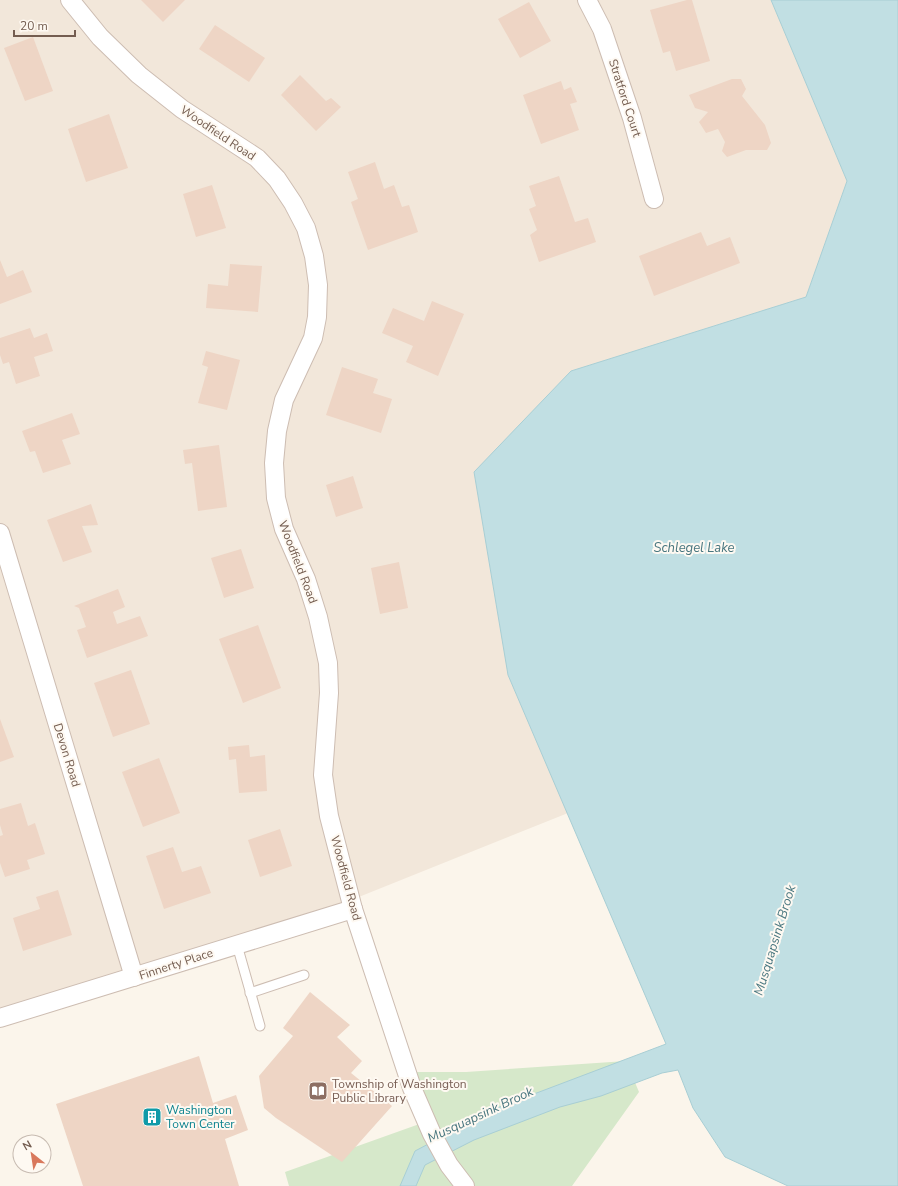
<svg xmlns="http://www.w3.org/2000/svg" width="898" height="1186" font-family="'Nunito Sans',sans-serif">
  <rect width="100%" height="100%" fill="#fbf5eb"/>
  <polygon fill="#f2e7da" points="0,0 771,0 847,181 806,297 571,371 508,675 568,813 314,915 0,1010"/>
  <polygon fill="#d6e8ca" points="626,1061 639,1092 572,1186 289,1186 285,1172 425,1122 407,1072 466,1072"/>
  <polygon fill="#c1dfe3" stroke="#a8ced4" points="771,0 898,0 898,1186 788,1186 725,1157 693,1108 678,1070 662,1073 601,1096 560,1107 474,1140 425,1165 416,1186 400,1186 415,1151 497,1108 666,1044 508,675 474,472 571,371 806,297 847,181"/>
  <g fill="#eed5c5">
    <polygon points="141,0 185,0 163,22"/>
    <polygon points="687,0 692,0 710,61 676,71 670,51 663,53 650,10"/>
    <polygon points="529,2 551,41 520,58 498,19"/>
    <polygon points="215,25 265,58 249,82 199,49"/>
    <polygon points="33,37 53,91 25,101 4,48"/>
    <polygon points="300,75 326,101 331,98 341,107 316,131 281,95"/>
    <polygon points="732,79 741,79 746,89 742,96 765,125 771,143 767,150 746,150 727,157 722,151 725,142 718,129 706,133 699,122 708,112 695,108 689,95"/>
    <polygon points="561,81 564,90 571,87 577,102 570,104 579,130 541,144 523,95"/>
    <polygon points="109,114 128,168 86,182 68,129"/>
    <polygon points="375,162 384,189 394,185 402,207 409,205 418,232 368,250 351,202 358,199 348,172"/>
    <polygon points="559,176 575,222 588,218 596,242 539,262 530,235 537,230 529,209 536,206 529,186"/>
    <polygon points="212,185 226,228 196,237 183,194"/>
    <polygon points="701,232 707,246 730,237 740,263 654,296 639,256"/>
    <polygon points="0,260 7,277 23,270 32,292 0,304"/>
    <polygon points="230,264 262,266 258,312 206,308 208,284 228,286"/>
    <polygon points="432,301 464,314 438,376 406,362 413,346 382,333 393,308 424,321"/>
    <polygon points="30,328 34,338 47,333 53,351 34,357 40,376 16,384 9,362 3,364 0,355 0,338"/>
    <polygon points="206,351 240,360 227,410 198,403 208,367 202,365"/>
    <polygon points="342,367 378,379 373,393 392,399 381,433 326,415"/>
    <polygon points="72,413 80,434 62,440 71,464 43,473 35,451 30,452 22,431"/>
    <polygon points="219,445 227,507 198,511 192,463 185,464 183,450"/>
    <polygon points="353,476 363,508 336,517 326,485"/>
    <polygon points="91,504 98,525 82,526 92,552 63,562 47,520"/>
    <polygon points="241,549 254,588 224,598 211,558"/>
    <polygon points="399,562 408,608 380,614 371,568"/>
    <polygon points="118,589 125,607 113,612 117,624 140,616 148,636 87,658 77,630 86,627 79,608 74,606"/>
    <polygon points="258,625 281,688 243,703 219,639"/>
    <polygon points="131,670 150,724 113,737 94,683"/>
    <polygon points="0,719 14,757 0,762"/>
    <polygon points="249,745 250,757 265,755 267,791 239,793 236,759 229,760 228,747"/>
    <polygon points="159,758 180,813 143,827 122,772"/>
    <polygon points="21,803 28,826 35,823 45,854 27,860 30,869 5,877 0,863 0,836 3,835 0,825 0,809"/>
    <polygon points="280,829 292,866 260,877 248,840"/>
    <polygon points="173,847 182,872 201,866 211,893 164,909 146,856"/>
    <polygon points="58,890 72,935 23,951 13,918 40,909 36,897"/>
    <polygon points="310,992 350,1025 337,1037 362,1061 351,1073 392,1106 342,1162 276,1118 264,1108 259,1076 293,1036 283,1028"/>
    <polygon points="199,1056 213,1103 236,1095 248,1130 225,1139 239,1186 83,1186 56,1104"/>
  </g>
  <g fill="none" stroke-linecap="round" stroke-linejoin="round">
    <g stroke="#cdbdb2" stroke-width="11">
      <g id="lane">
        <polyline points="237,945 260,1026"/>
        <polyline points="250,993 304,975"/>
      </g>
    </g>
    <g stroke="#cdbdb2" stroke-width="20">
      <g id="street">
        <polyline points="70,0 100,37 139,75 182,109 257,158 277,179 293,203 306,228 314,256 318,285 317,317 313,338 284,400 277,431 274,463 276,498 284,529 306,579 318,617 328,663 329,693 323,775 329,816 353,909 412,1088 432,1134 449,1165 465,1186"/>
        <polyline points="587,0 602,29 632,118 654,199"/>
        <polyline points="0,533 134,977"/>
        <polyline points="0,1018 353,909"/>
      </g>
    </g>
    <use href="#lane" stroke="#fff" stroke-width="9"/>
    <use href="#street" stroke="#fff" stroke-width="18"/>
  </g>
  <defs>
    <g id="library-square" transform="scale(1)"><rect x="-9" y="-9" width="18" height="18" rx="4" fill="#8d6e63" stroke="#fef9f2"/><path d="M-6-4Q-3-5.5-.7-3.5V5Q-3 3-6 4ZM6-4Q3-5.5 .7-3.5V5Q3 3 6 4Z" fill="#fff"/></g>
    <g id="building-square" transform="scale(1)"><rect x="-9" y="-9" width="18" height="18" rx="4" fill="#0f9aa8" stroke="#fef9f2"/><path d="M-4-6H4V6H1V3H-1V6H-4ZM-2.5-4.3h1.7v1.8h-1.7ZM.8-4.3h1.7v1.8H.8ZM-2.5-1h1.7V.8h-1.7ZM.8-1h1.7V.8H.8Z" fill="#fff"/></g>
  </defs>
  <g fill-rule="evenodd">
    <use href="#library-square" x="318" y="1091"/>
    <use href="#building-square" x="152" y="1117"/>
  </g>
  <g text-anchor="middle" stroke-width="4" stroke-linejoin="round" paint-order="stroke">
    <g font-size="12" fill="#745d50" stroke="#fef9f2">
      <text transform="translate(625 98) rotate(72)" y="4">Stratford Court</text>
      <text transform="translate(218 133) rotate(34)" y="4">Woodfield Road</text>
      <text transform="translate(298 562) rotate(69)" y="4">Woodfield Road</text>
      <text transform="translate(67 755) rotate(73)" y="4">Devon Road</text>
      <text transform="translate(346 878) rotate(75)" y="4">Woodfield Road</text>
      <text transform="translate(176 964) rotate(-18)" y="4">Finnerty Place</text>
    </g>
    <g font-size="12" fill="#785e54" stroke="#fef9f2" text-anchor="start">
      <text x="332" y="1088">Township of Washington<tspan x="332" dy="14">Public Library</tspan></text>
    </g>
    <g font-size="12" fill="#0d838f" stroke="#fef9f2" text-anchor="start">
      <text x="166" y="1114">Washington<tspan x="166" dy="14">Town Center</tspan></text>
    </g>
    <g font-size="13" font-style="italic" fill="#48767f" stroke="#fef9f2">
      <text x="694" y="552">Schlegel Lake</text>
      <text transform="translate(774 940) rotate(-73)" y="5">Musquapsink Brook</text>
      <text transform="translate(480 1114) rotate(-25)" y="5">Musquapsink Brook</text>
    </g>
  </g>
  <g transform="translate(32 1154) rotate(330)"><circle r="19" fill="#fef9f2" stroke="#c7bbb1"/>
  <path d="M0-3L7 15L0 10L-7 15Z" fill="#d9785c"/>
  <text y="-6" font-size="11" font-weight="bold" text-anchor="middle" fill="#745d50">N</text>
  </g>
  <path d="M14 30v6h61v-6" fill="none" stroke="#745d50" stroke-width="2"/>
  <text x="20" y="30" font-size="12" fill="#745d50" stroke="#fef9f2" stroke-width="3" paint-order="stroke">20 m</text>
</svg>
